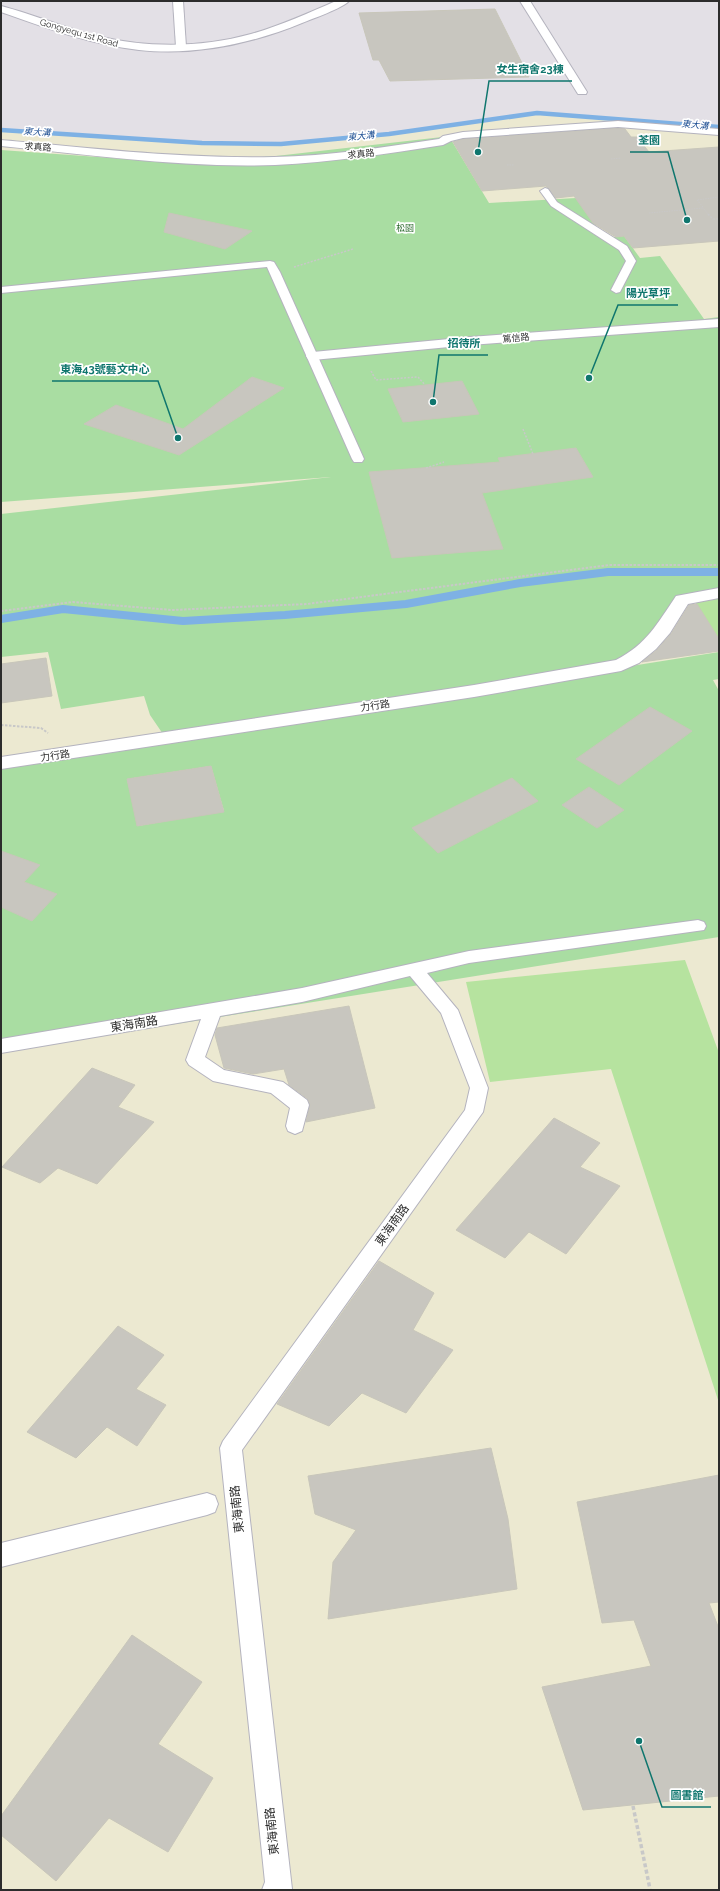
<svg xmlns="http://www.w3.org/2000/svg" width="720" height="1891" font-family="Raleway,'Noto Sans TC',sans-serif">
  <rect width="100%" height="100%" fill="#eceae0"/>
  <polygon fill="#e3e0e6" points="1,1 719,1 719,127 537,113 389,134 281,144 202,143 1,130"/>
  <polygon fill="#ece9d1" points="537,113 719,127 719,1890 1,1890 1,130 202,143 281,144 389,134"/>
  <path fill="#a9dda2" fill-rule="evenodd" d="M451,136L450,138L489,203L576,198L604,238L624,236L640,258L660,256L704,319L719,317V597L686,601L642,643L607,668L537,681L719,652V679L713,680L719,691V937L1,1052V760L167,740L150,715L144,696L61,709L48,652L1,657V514L331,477L1,502V150L181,163L276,156ZM211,766L224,811L138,826L127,779Z"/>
  <g fill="#b6e39f">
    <polygon points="719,597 719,639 694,600"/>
    <polygon points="685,960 719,1053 719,1403 611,1069 490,1082 466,982"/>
  </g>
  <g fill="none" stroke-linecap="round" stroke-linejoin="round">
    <polyline stroke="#7eb1e4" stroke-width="4.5" points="1,130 202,143 281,144 389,134 537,113 719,127"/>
    <polyline stroke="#7eb1e4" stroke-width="8" points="1,619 63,609 183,621 285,615 406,604 520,583 608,572 719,572"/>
  </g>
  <g fill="#c8c6bf" stroke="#c8c6ba">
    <polygon points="495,9 529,77 390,81 379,60 373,60 359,13"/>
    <polygon points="618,128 625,129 631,137 637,137 649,152 719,147 719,241 633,248 624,236 616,237 593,223 574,196 556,198 546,186 482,191 453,142 463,139"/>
    <polygon points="169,213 252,231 225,249 164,232"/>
    <polygon points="252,377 284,388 179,455 84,424 116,405 183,429"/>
    <polygon points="462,381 479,414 403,422 388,389"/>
    <polygon points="576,448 593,477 482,493 503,549 392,558 369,472 500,462 498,458"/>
    <polygon points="697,604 719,639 719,651 642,662 657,650 671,634 689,605"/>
    <polygon points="46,658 52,696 1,703 1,664"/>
    <polygon points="650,707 692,731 619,785 576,759"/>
    <polygon points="211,766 224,812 137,826 127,779"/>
    <polygon points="512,778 538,801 438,853 412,828"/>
    <polygon points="589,787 624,810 597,828 562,805"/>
    <polygon points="1,851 40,865 24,882 57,894 32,921 1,907"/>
    <polygon points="349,1006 375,1108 306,1122 310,1105 308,1099 289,1085 284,1069 253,1074 224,1068 215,1035 217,1028"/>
    <polygon points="92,1068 135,1085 118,1107 154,1122 97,1184 58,1168 40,1183 2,1167"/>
    <polygon points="554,1118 600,1143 580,1167 620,1186 566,1254 529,1232 505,1258 456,1230"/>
    <polygon points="379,1261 434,1293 413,1330 453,1350 406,1413 362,1393 329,1426 277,1404"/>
    <polygon points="118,1326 164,1355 136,1389 166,1405 137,1446 107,1427 76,1458 27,1432"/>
    <polygon points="491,1448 508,1519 517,1589 328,1619 333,1562 356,1530 315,1514 308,1476"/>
    <polygon points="719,1475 719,1602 709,1603 719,1629 719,1796 583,1810 542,1687 651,1666 634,1620 602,1623 577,1502"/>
    <polygon points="132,1635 202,1682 158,1744 213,1778 168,1852 109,1818 56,1881 1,1835 1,1816"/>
  </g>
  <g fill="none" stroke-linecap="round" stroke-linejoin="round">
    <g stroke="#b4b3be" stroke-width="2">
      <g id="service">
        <polygon points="545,188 548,189 557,202 627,246 636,261 620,292 616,293 611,290 626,261 619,250 551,206 540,191"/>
        <polygon points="270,261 274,262 280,272 364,459 362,462 354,462 352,459 267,267 1,293 1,287"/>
        <polygon points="698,920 704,922 706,926 704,930 469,963 427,973 458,1010 488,1088 483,1112 242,1450 292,1889 262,1890 265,1882 220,1448 223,1441 465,1110 470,1088 441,1013 410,976 302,1002 220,1016 205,1057 224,1070 283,1082 307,1100 309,1105 302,1131 295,1134 288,1131 286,1126 290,1108 271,1093 213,1081 189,1065 186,1060 201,1019 1,1053 1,1039 302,988 469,951"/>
        <polygon points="207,1493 215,1496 218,1504 215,1512 207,1515 1,1567 1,1543"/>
      </g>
    </g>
    <g stroke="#b4b3be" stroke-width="2">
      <g id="minor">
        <polygon points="173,1 183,1 186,47 181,50 176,47"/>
        <polygon points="520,1 530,1 587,92 586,94 578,94"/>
        <path d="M618,121L719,129V135L618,127L463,138L451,141L443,145C387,154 332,162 275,165C184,168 92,155 1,146V140C92,148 182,159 274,157C329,156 385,147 439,139L443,136L463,132Z"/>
        <polygon points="719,319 719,327 470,345 313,360 308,359 306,356 308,353 313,352 470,337"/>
        <path d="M719,588V598L688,604L670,633L656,649L639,663L621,671L474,697L1,769V757L474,685L616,660C647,644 657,624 676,596Z"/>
      </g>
    </g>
    <g stroke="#b4b3be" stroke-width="2">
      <path id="tertiary" d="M336,1H349C343,8 312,19 302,23C251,44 194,56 139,50C92,45 46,28 1,12V6C33,14 64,28 97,36C147,48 201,48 251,34C280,26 308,13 336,1Z"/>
    </g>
    <g stroke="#c8c8c8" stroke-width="1" stroke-dasharray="1.5 1" stroke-linecap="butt">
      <polyline points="611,159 621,158"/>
      <polyline points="507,165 514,165"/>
      <polyline points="703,207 697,200 719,197"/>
      <polyline points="649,213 703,208 709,215"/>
    </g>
    <g stroke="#c8c8c8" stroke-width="1.5" stroke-dasharray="2 1.5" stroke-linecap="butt">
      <polyline points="708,214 713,219 719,219"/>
      <polyline points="294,267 353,249"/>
      <polyline points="371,371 376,380 418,377 425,385"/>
      <polyline points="523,429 533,454"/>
      <polyline points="426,468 444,462"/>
    </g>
    <g stroke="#c8c8c8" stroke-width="2" stroke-dasharray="2.5 1.5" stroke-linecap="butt">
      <polyline points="1,611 73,602 172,610 307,604 609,565 719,565"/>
      <polyline points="1,725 41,728 48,733"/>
    </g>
    <polyline stroke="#c8c8c8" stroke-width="3.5" stroke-dasharray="4 2.5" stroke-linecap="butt" points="633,1806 650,1889"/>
    <use href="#service" fill="#fff" fill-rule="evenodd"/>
    <use href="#minor" fill="#fff" fill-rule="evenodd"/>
    <use href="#tertiary" fill="#fff" fill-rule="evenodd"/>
  </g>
  <g text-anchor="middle" stroke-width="3.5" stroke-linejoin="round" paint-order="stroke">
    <g font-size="9" fill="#2c2c2c" stroke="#fff">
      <text transform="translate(79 33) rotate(16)" y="3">Gongyequ 1st Road</text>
      <text transform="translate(38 147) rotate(4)" y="3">求真路</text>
      <text transform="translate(361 154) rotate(-5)" y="3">求真路</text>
      <text transform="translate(516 338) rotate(-5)" y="3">篤信路</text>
    </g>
    <g font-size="9" font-style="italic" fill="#1b4d92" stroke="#fff">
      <text transform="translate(695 125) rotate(5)" y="3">東大溝</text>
      <text transform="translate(37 132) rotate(4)" y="3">東大溝</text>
      <text transform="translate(361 136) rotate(-5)" y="3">東大溝</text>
    </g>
    <g font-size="9" fill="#226324" stroke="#fff">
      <text x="405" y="231">松園</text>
    </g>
    <g font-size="10" fill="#2c2c2c" stroke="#fff">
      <text transform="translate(375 705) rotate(-9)" y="4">力行路</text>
      <text transform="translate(55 755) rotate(-9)" y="4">力行路</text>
    </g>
    <g font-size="12" fill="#2c2c2c" stroke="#fff">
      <text transform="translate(134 1024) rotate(-9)" y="4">東海南路</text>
      <text transform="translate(392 1225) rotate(-54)" y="4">東海南路</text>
      <text transform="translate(237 1509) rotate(-96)" y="4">東海南路</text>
      <text transform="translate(272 1831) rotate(-96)" y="4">東海南路</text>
    </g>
  </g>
  <path fill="none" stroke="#0f766e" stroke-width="1.5" d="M478 152L489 81H572M687 220L668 152H630M589 378L618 305H678M433 402L439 355H488M178 438L158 381H52M639 1741L662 1807H711"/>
  <g fill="#0f766e" stroke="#fff" stroke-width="1.5">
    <circle cx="478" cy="152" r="4"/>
    <circle cx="687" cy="220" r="4"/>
    <circle cx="589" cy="378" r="4"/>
    <circle cx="433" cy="402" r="4"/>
    <circle cx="178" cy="438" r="4"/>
    <circle cx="639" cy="1741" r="4"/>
  </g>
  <g font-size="11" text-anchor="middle" font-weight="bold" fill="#0f766e" stroke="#fff" stroke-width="3.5" stroke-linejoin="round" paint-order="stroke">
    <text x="530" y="73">女生宿舍23棟</text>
    <text x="649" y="144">荃園</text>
    <text x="648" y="297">陽光草坪</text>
    <text x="464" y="347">招待所</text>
    <text x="105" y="373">東海43號藝文中心</text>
    <text x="687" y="1799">圖書館</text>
  </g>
  <rect width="720" height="1891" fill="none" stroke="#2c2c2c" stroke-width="4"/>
</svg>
